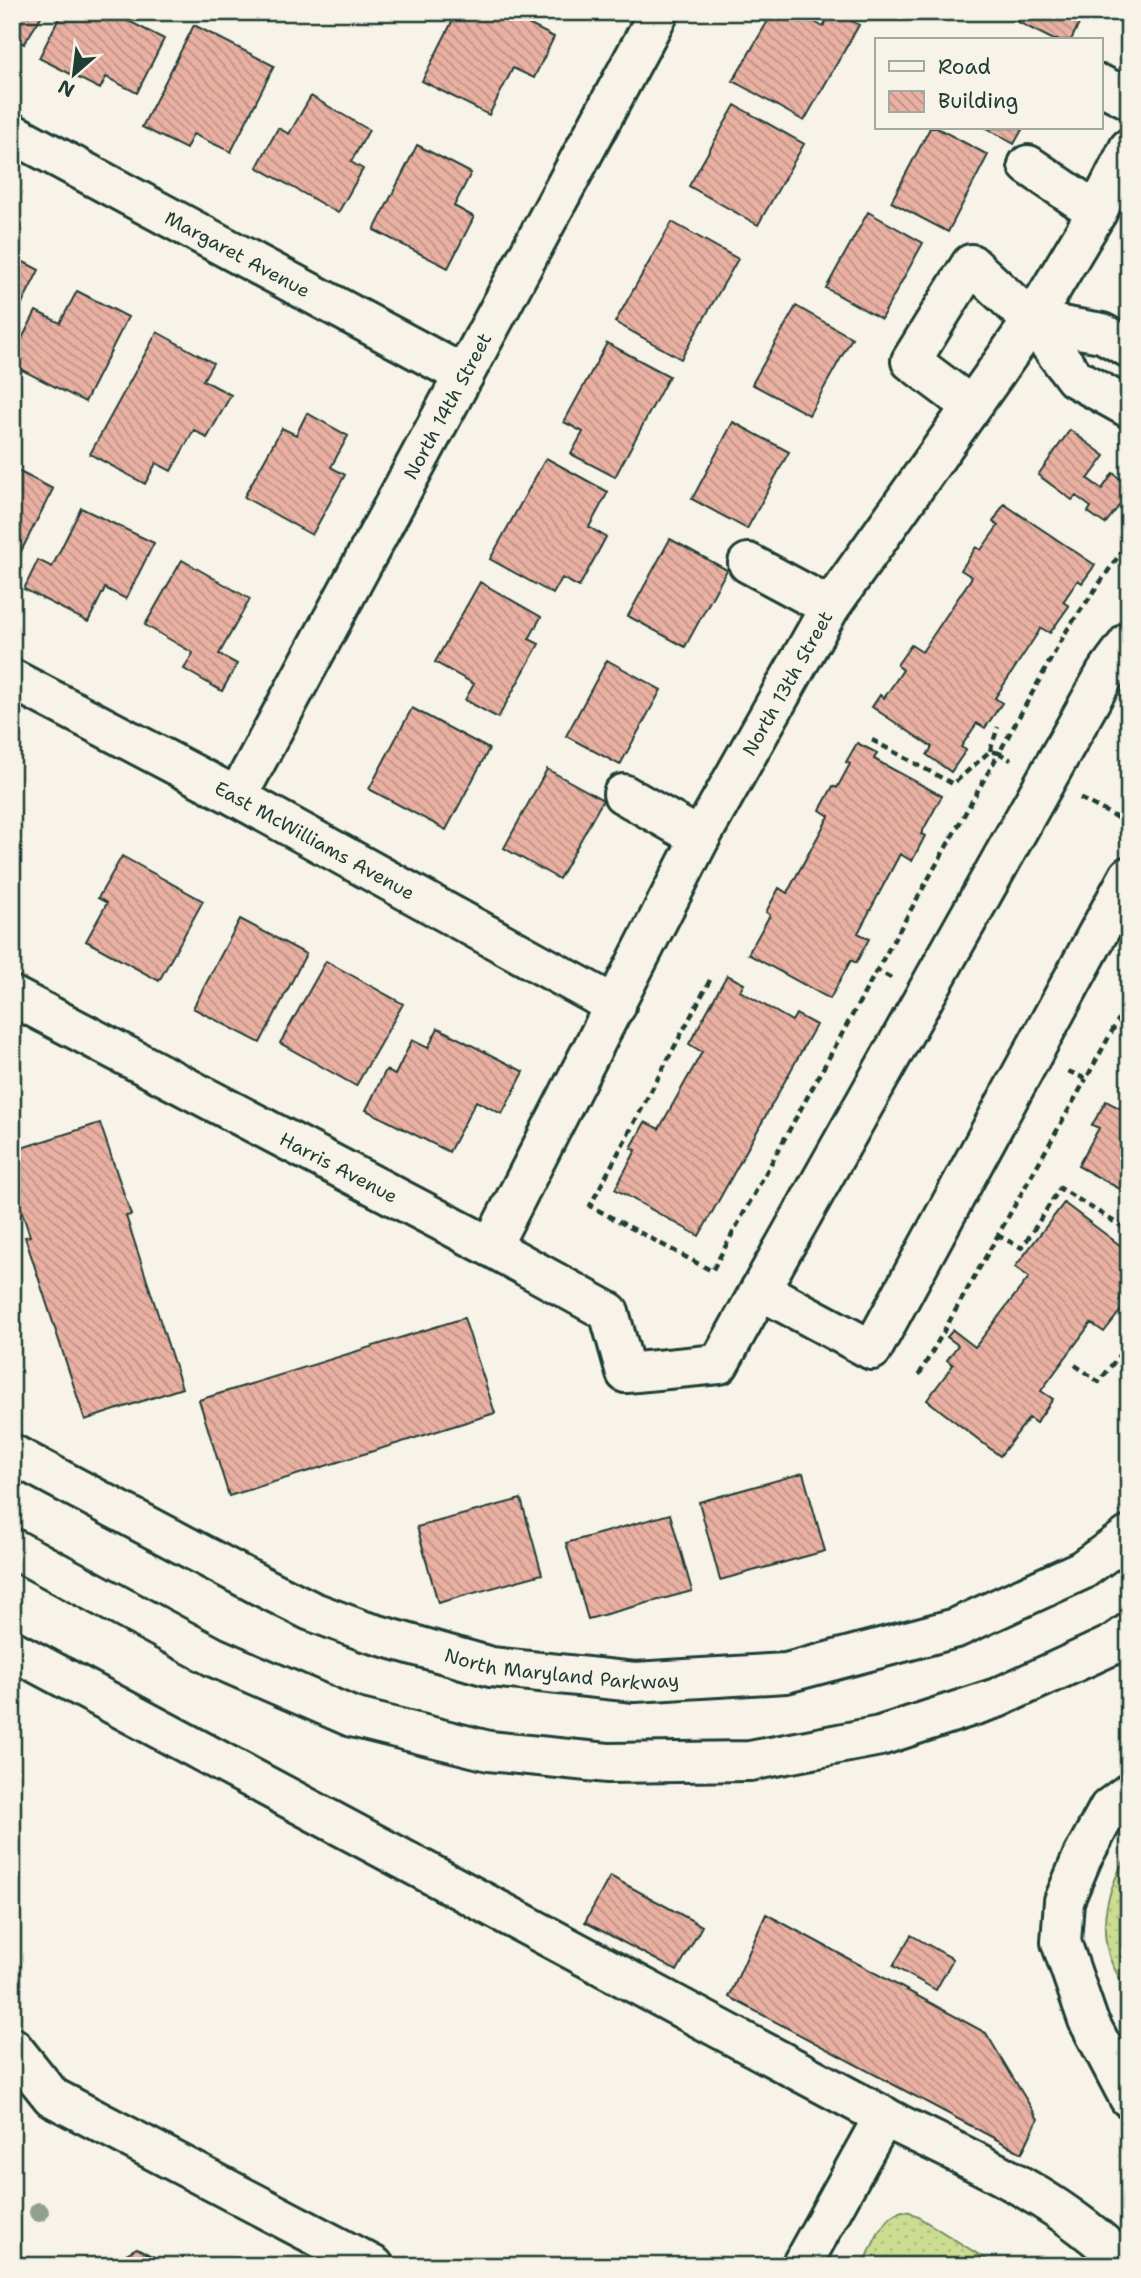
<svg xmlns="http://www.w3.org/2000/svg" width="1141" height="2278" font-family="'Shantell Sans',sans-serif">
	<defs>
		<pattern id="grass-dots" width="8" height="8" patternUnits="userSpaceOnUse" patternTransform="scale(1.75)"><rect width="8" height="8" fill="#ccdd92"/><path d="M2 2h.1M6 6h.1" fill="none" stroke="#afbf7e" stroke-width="1.8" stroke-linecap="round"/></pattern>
		<pattern id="building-back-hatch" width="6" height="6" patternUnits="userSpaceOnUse" patternTransform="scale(1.75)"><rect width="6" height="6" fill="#eab1a3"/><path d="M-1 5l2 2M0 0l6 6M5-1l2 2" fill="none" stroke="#bd9186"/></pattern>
	</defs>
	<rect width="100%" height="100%" fill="#f7f3e8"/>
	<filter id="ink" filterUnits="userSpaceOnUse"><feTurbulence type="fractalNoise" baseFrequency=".0143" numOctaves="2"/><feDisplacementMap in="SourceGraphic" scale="14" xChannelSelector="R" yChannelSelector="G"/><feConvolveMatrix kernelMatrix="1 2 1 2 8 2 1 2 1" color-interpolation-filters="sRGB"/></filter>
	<g filter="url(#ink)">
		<path fill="url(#grass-dots)" stroke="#768d63" stroke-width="2" d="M1129 1851V1995C1122 1982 1113 1969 1109 1956 1098 1917 1110 1885 1129 1851Z
			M902 2211 910 2212 997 2266H863C872 2248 881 2217 902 2211Z"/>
		<path fill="url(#building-back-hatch)" stroke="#1f3d34" stroke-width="2" d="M12 12H44L24 44 12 36Z
			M62 12H111L164 39 137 93 106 77 100 89 39 58Z
			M457 12H505L554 37 534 78 513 68 489 115 422 81Z
			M773 12H798L823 27 832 12H837L859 25 804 121 733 81Z
			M1013 12H1085L1071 40H1054L1010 18Z
			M194 25 274 66 231 152 193 134 186 149 142 127Z
			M311 96 369 130 351 162 363 169 338 213 257 167 278 128 289 134Z
			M735 105 804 144 758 225 689 186Z
			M930 128H937L988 155 948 232 891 202Z
			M986 128H1023L1014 144Z
			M417 145 471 173 454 206 474 217 448 268 374 230Z
			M868 212 923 243 881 319 826 288Z
			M672 222 738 259 681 359 615 322Z
			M12 256 39 270 12 323Z
			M77 291 128 317 85 402 12 365V358L36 311 60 323Z
			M796 306 852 338 809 415 752 384Z
			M157 332 213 363 203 380 231 395 207 438 194 430 171 471 156 463 145 484 90 454Z
			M607 343 669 376 615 477 571 454 583 432 564 422Z
			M307 413 348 436 331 467 345 475 312 535 244 497 282 428 296 435Z
			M733 422 789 452 747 529 692 499Z
			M1070 430 1105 456 1088 479 1102 489 1113 473 1129 486V493L1105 524 1088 512 1091 507 1076 496 1072 500 1038 475Z
			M546 458 608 492 589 527 606 537 579 587 562 578 553 594 490 559Z
			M12 468 53 489 17 559 12 556Z
			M1004 504 1095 565 1082 583 1078 580 1063 602 1069 606 1050 633 1041 628 995 698 1002 703 985 728 977 723 961 747 966 750 951 772 927 755 932 747 872 707 880 695 884 698 903 670 897 665 911 645 922 652 972 577 961 570 976 547 981 550 998 526 993 522Z
			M81 508 154 543 126 599 105 588 88 622 24 589 38 560 52 567Z
			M670 539 727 570 685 647 628 616Z
			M182 560 250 599 219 654 237 664 222 691 184 669 193 653 145 625Z
			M480 582 541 617 529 639 539 644 498 718 465 700 474 684 435 662Z
			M607 660 661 690 620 765 566 736Z
			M412 708 489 749 446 830 369 789Z
			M857 743 877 753 874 759 942 796 921 834 925 836 912 861 900 854 858 933 869 939 856 963 851 960 830 999 748 954 770 915 766 912 779 888 787 893 829 816 820 810 833 786 837 788 850 764 846 762Z
			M547 769 603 800 559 879 504 848Z
			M122 856 203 901 159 981 86 941 107 903 98 898Z
			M240 919 306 954 260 1043 193 1008Z
			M326 961 403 1004 356 1086 280 1043Z
			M727 975 744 984 740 991 792 1021 796 1014 816 1025 699 1236 615 1189 636 1150 631 1148 645 1122 659 1129 702 1052 689 1044Z
			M438 1028 524 1072 502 1114 476 1101 449 1152 366 1110 386 1070 395 1075 412 1040 428 1048Z
			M1129 1090V1194L1078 1166 1099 1128 1092 1125 1106 1101 1119 1108Z
			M100 1123 131 1215 126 1216 182 1388 85 1420 25 1237 30 1236 12 1182V1151Z
			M1064 1203 1129 1252V1287L1119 1301 1125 1305 1104 1332 1091 1323 1041 1391 1053 1399 1036 1423 1029 1418 1000 1456 927 1400 953 1365 947 1360 958 1345 947 1337 953 1330 975 1347 1029 1277 1015 1267Z
			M464 1318 495 1413 229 1496 199 1400Z
			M803 1473 825 1551 720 1580 699 1502Z
			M521 1499 542 1574 438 1603 417 1527Z
			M670 1514 692 1591 588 1619 566 1543Z
			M610 1876 702 1926 677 1971 585 1922Z
			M766 1914 986 2033 1038 2119 1022 2153 729 1997Z
			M911 1935 953 1959 936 1990 893 1966Z
			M137 2248 170 2266H105Z"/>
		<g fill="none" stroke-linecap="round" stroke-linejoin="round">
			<g stroke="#1f3d34" stroke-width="44">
				<g id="minor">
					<path d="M1101 85 1129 99"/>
					<path id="s1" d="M12 133 464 375"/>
					<path d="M1028 165 1097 212"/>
					<path d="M1032 321 1102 333 1129 348"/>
					<path d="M971 406 911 361 971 264 1032 321 1075 378 1129 408"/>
					<path d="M748 563 830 607"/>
					<path d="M1129 642 1106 673 760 1290 872 1350 1129 876"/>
					<path id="s2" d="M12 679 237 797 616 1006"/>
					<path d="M623 794 700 838"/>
					<path id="s3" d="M237 797 659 12"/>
					<path id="s4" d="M12 996 491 1247 609 1312 626 1373 719 1364 760 1290"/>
					<path id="s5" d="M491 1247 700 838 830 607 1032 321 1097 212 1129 148"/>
					<path d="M12 1650 898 2124C979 2163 1064 2201 1127 2266"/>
					<path d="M1129 1793 1109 1808 1082 1858 1064 1901 1061 1942 1088 2020 1129 2098"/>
					<path d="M12 2047 52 2097 374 2266"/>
					<path d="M801 2266 884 2116"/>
				</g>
			</g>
			<g stroke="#1f3d34" stroke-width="44">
				<g id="major">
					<path id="s6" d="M12 1454 259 1585 311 1611 364 1631 491 1667 635 1682 786 1673 956 1628 1082 1570 1129 1536"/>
					<path d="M12 1548 214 1657 352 1717 489 1751 608 1763 750 1761 880 1736 997 1698 1112 1645 1129 1633"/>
				</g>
			</g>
			<path stroke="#1f3d34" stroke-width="4.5" stroke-dasharray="7 5" stroke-linecap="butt" d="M872 740 953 784 990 751 999 753 1067 630 1129 541
				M990 751 998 727
				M1080 798 1129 824
				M891 978 877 970 999 753 1011 760
				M710 980 590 1206 712 1271 877 970
				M1068 1071 1086 1079 1129 1000
				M997 1235 1022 1248 1060 1188 1129 1231
				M1075 1365 1099 1382 1129 1342
				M919 1375 1086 1079"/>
			<use href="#minor" stroke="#f7f3e8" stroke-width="38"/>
			<use href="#major" stroke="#f7f3e8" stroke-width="38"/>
		</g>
		<circle fill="#93a08f" cx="39" cy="2212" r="10"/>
	</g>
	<g text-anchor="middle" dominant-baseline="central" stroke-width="5" stroke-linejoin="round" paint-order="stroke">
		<g font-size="19" fill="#1f3d34" stroke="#f7f3e8">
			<text stroke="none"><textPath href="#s1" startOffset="256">Margaret Avenue</textPath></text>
			<text stroke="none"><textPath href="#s3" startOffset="444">North 14th Street</textPath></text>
			<text stroke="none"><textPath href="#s5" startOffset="637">North 13th Street</textPath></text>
			<text stroke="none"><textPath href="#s2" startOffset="343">East McWilliams Avenue</textPath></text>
			<text stroke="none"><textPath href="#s4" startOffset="369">Harris Avenue</textPath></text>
			<text stroke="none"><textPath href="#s6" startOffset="597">North Maryland Parkway</textPath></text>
		</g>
	</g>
	<rect width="1141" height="2278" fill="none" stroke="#f7f3e8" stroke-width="42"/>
	<rect x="21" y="21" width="1099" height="2236" fill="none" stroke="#1f3d34" stroke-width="2.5" filter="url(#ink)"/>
	<rect x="875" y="38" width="228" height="91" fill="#f7f3e8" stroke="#a1aaa0" stroke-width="2"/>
	<rect x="889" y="61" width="35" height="10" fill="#f7f3e8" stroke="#a1aaa0" stroke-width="2"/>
	<text x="938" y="74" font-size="21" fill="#1f3d34">Road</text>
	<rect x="889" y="91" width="35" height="21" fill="url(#building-back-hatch)" stroke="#a1aaa0" stroke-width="2"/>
	<text x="938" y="108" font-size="21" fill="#1f3d34">Building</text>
	<g transform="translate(74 74) rotate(208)" stroke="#f7f3e8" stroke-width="5" paint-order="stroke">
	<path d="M0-5L12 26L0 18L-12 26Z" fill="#1f3d34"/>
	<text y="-10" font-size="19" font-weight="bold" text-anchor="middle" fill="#1f3d34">N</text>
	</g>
</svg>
